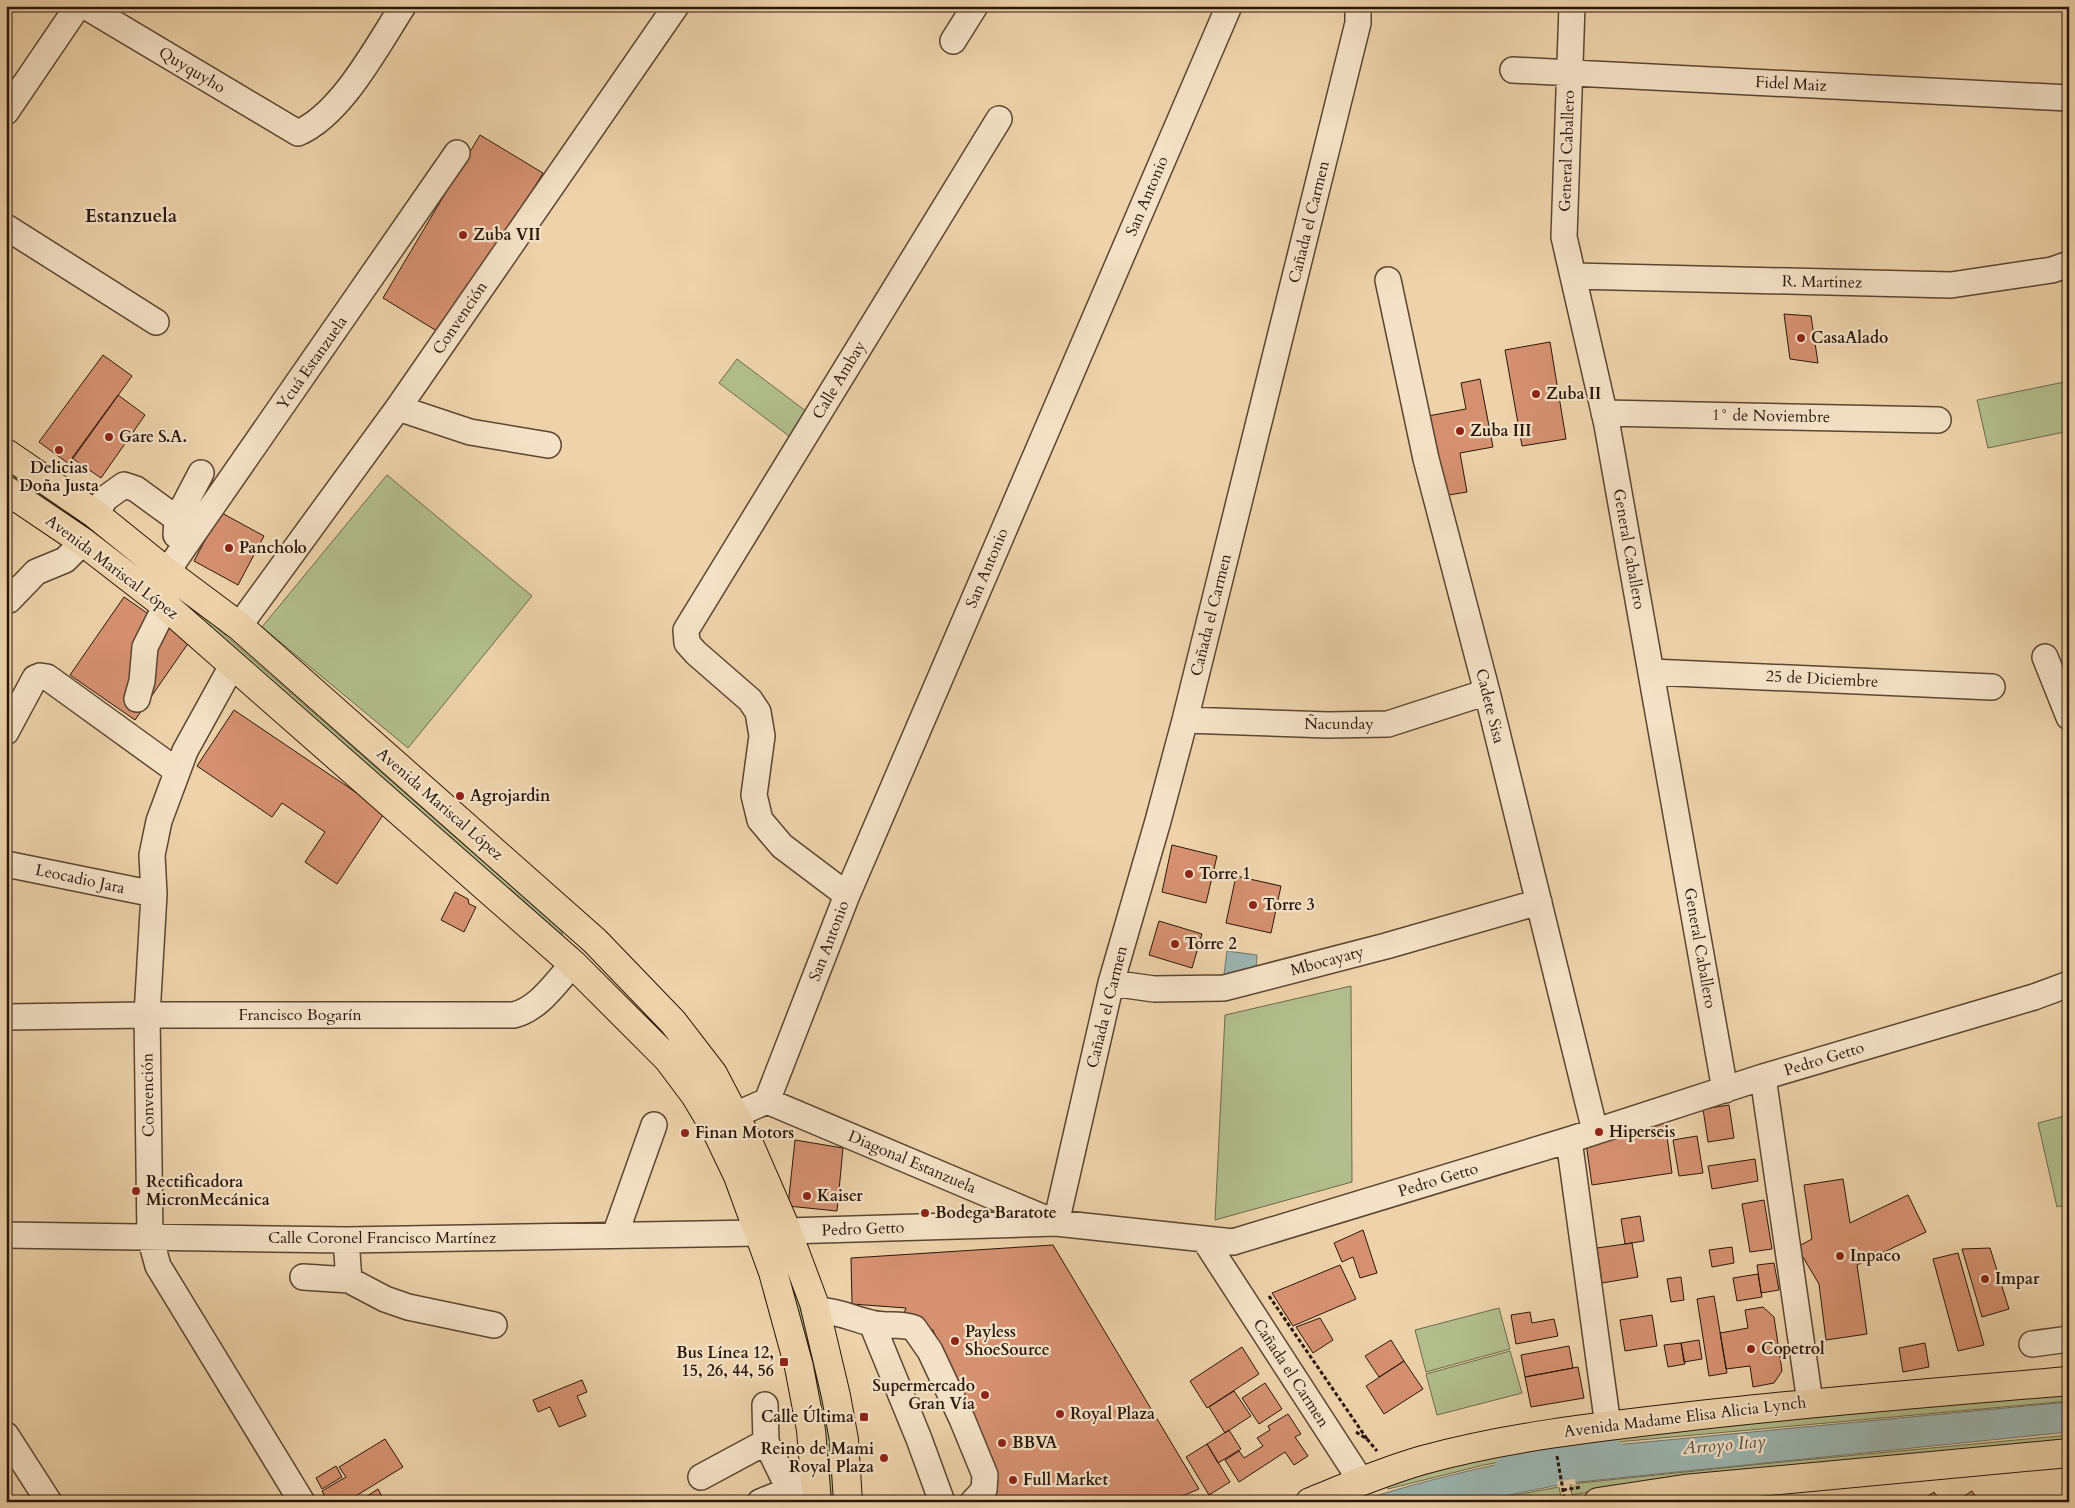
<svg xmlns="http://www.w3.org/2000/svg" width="2075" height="1508" font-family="Cardo,serif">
	<rect width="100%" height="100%" fill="#eed3aa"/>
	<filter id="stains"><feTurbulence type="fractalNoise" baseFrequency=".004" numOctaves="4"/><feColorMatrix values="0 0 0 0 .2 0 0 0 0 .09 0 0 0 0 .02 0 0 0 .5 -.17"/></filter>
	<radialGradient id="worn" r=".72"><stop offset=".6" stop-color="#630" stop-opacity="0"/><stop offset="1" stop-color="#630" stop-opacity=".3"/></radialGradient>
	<path fill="#b2be8d" stroke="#6e6a4b" d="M737 359 811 415 793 439 719 383Z
		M2069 381V431L1988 448 1977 400Z
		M6 469 84 520 201 614 562 931V935L559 938 6 480Z
		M387 475 532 596 408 748 262 627Z
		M1351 986 1352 1182 1215 1220 1225 1015Z
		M2069 1115V1204L2057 1207 2038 1123Z
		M776 1233C798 1298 818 1362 829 1429 833 1453 834 1478 836 1502H828Z
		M1499 1308 1510 1349 1426 1372 1415 1330Z
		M1510 1351 1522 1393 1437 1415 1426 1374Z
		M2069 1389V1401L1628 1441 1568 1449 1567 1442Z
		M2069 1435V1441L1605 1489 1572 1495 1570 1484 1772 1463Z
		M1552 1444 1554 1452 1484 1465 1388 1489 1386 1483 1438 1468Z
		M1559 1487 1561 1497 1535 1502H1478Z"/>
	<path fill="#9cb6b2" stroke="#6f766e" d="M1227 951 1257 955 1256 970 1224 974Z
		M2069 1402V1432L1569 1483 1564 1459 1555 1461 1559 1485 1474 1502H1356C1421 1481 1486 1466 1553 1453L1555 1460 1563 1458 1562 1450 1572 1449Z"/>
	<path fill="#eed3aa" d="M1569 1447 1576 1485 1567 1484 1562 1462H1558L1562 1485 1558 1488 1551 1451H1555L1556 1457 1561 1456 1560 1449Z"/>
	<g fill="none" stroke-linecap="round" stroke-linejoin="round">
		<path stroke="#9cb6b2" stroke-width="34" d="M1510 1472 1610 1456"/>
	</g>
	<path fill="#d69171" stroke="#2b1609" d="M480 135 543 173 445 336 383 298Z
		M1784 314 1811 316 1818 363 1790 359Z
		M1550 342 1566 439 1522 446 1505 350Z
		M103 355 132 376 69 464 39 442Z
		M1480 379 1493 447 1460 453 1467 492 1443 496 1428 416 1466 409 1461 383Z
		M118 395 145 415 101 478 72 458Z
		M220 512 264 536 238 585 194 561Z
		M124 597 189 642 135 720 70 675Z
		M234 710 385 812 337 884 305 862 325 832 282 803 272 817 197 766Z
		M1172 845 1217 856 1206 903 1162 892Z
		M1236 876 1281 886 1271 933 1226 923Z
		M455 892 468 899 469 904 476 907 464 932 441 920Z
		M1159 921 1202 934 1192 968 1149 955Z
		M1729 1105 1734 1138 1708 1142 1703 1109Z
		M1665 1122 1672 1173 1592 1185 1586 1143Z
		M1697 1136 1703 1173 1679 1176 1673 1140Z
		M795 1140 843 1148 837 1211 788 1206Z
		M1755 1159 1758 1181 1712 1189 1708 1166Z
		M1843 1179 1850 1223 1908 1195 1926 1232 1857 1265 1867 1334 1826 1340 1819 1284 1797 1247 1812 1239 1804 1185Z
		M1764 1200 1772 1249 1750 1252 1742 1204Z
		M1640 1216 1644 1241 1625 1244 1621 1219Z
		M1363 1230 1377 1273 1360 1278 1353 1257 1342 1262 1334 1243Z
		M1632 1243 1638 1277 1602 1283 1597 1248Z
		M1053 1245 1199 1489 1168 1502H982L939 1344 933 1330 903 1316 906 1308 852 1304 851 1258Z
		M1732 1247 1734 1263 1712 1267 1709 1250Z
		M1990 1248 2009 1309 1982 1317 1962 1249Z
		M1958 1253 1984 1345 1958 1351 1933 1259Z
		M1774 1263 1779 1290 1761 1293 1757 1265Z
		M1340 1265 1356 1299 1293 1326 1272 1293Z
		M1758 1274 1762 1297 1737 1301 1733 1278Z
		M1681 1277 1684 1300 1671 1302 1667 1279Z
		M1714 1296 1727 1373 1709 1376 1697 1299Z
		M1763 1307 1774 1317 1782 1371 1774 1383 1753 1387 1750 1366 1726 1369 1720 1333 1748 1328 1745 1310Z
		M1530 1312 1532 1323 1554 1319 1558 1336 1516 1344 1511 1315Z
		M1652 1315 1657 1346 1625 1351 1620 1320Z
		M1320 1318 1333 1340 1313 1353 1296 1327Z
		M1391 1340 1404 1361 1379 1377 1365 1356Z
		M1699 1340 1702 1359 1684 1362 1681 1343Z
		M1681 1343 1685 1364 1668 1367 1664 1345Z
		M1925 1343 1929 1367 1903 1372 1899 1348Z
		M1569 1346 1573 1368 1525 1377 1521 1355Z
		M1242 1347 1259 1374 1207 1408 1190 1381Z
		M1404 1361 1423 1389 1384 1414 1366 1386Z
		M1578 1367 1584 1398 1531 1407 1525 1377Z
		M582 1380 587 1392 577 1396 586 1416 559 1427 550 1407 538 1412 533 1400Z
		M1265 1383 1282 1409 1259 1424 1242 1398Z
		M1234 1391 1251 1416 1225 1433 1209 1407Z
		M1288 1414 1301 1434 1295 1437 1308 1456 1294 1465 1285 1452 1239 1482 1225 1460 1239 1451 1244 1458 1263 1446 1257 1438 1270 1430 1268 1426Z
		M1229 1430 1241 1449 1218 1463 1207 1444Z
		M385 1439 403 1467 346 1502H328L322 1491 346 1477 339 1467Z
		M1207 1444 1230 1482 1209 1495 1186 1457Z
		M336 1466 342 1477 322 1489 316 1478Z
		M378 1489 385 1502H358Z
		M1972 1491 1979 1502H1963L1961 1498Z
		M1934 1492 1941 1502H1918Z
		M1862 1499 1864 1502H1827Z"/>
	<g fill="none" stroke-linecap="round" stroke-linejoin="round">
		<g stroke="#5c4531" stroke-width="28">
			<path id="minor" d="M85 6 298 133C342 114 377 46 403 6
				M1572 6 1564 237 1607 425 1725 1090
				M953 41 975 6
				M1513 70 2069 98
				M6 112 78 6
				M6 227 156 322
				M1574 276 1951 285 2052 270 2069 264
				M1388 280 1426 459 1487 692 1595 1131
				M398 408 470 432 548 445
				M1604 413 1938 420
				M95 514 106 498 124 485 136 489 177 519
				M176 535 177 519 201 473
				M168 573 175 560 457 153
				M9 600 36 572 65 560 83 542
				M239 626 398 408 676 6
				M2045 657 2069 717
				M233 664 185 751 159 821 152 855 154 894 147 1015 150 1237 158 1266 302 1502
				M1651 672 1992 687
				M137 699 142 681 145 647 159 619 167 607
				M1185 720 1328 725 1388 724 1487 692
				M6 732 35 678 40 676 47 677 177 771
				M6 864 154 894
				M847 895 782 846 760 820 754 795 762 736 758 712 750 700 696 653 687 643 686 630 999 119
				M1111 983 1154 989 1224 988 1386 946 1539 902
				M6 1017 147 1015H514C540 1008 555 983 573 964
				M1763 1077 1810 1402
				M767 1101 1049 1220
				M735 1115 767 1101 847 895 1229 6
				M1569 1140 1608 1426
				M1056 1223 1111 983 1158 821 1185 720 1358 23V6
				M787 1231 1056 1223 1233 1242 1569 1140 1763 1077 2034 997 2069 984
				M6 1235 346 1240 758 1233
				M615 1235 654 1125
				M1204 1239 1361 1481
				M303 1277 349 1280 346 1240
				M349 1280 385 1299 408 1307 494 1325
				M815 1310C839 1311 850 1318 871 1323 885 1327 900 1323 914 1328L930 1351 962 1419 985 1475 984 1490 973 1502
				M872 1324 919 1439 942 1502
				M2032 1344 2069 1339
				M765 1405 766 1442 789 1489
				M6 1435 49 1502
				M701 1477 766 1442
				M760 1502 804 1484"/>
		</g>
		<g stroke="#2b1609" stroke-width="30">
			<path id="highway" d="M6 453 95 514 168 573 239 626 595 941 673 1022 713 1074 747 1139 787 1231 814 1303 836 1396 844 1440 848 1502
				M6 490 83 542 167 607 573 964 668 1059 695 1095 716 1130 738 1176 773 1272 799 1367 811 1430 817 1502
				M1310 1502C1347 1487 1384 1471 1423 1460 1507 1437 1596 1427 1683 1417 1811 1402 1940 1392 2069 1381
				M1598 1502 1684 1489 2069 1453"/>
		</g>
		<path stroke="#2b1609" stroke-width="3" stroke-dasharray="4 2.5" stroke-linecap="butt" d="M1269 1296 1367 1439
			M1356 1432 1367 1439 1377 1451
			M1557 1456 1565 1502
			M1563 1490 1582 1487"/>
		<use href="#minor" stroke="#f4e2c8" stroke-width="25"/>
		<use href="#highway" stroke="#eed3aa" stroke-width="28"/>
	</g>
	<g fill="#8f2418" stroke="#f4e2c8" stroke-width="2">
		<circle cx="463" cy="235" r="5"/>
		<circle cx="1801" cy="338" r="5"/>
		<circle cx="1536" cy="394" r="5"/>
		<circle cx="1460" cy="431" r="5"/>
		<circle cx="109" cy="437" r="5"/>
		<circle cx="59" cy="450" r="5"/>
		<circle cx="229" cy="548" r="5"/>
		<circle cx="460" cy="796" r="5"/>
		<circle cx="1189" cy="874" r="5"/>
		<circle cx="1253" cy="905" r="5"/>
		<circle cx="1175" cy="944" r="5"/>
		<circle cx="1599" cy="1132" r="5"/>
		<circle cx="685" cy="1133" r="5"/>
		<circle cx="136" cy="1191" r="5"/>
		<circle cx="807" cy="1196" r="5"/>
		<circle cx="925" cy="1213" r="5"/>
		<circle cx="1840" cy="1256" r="5"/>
		<circle cx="1985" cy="1279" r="5"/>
		<circle cx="955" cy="1341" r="5"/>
		<circle cx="1751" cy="1349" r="5"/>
		<rect x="779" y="1357" width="10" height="10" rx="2.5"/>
		<circle cx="985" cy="1395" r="5"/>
		<circle cx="1060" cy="1414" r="5"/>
		<rect x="859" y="1412" width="10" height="10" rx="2.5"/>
		<circle cx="1002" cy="1443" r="5"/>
		<circle cx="884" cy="1458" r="5"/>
		<circle cx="1013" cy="1480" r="5"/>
	</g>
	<g text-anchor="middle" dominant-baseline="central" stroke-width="4.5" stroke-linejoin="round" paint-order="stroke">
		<g font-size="16" fill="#2b1609" stroke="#f4e2c8">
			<text transform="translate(192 70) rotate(31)">Quyquyho</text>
			<text transform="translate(1791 84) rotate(3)">Fidel Maiz</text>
			<text transform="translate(1567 151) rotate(-88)">General Caballero</text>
			<text transform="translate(1147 196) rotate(-67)">San Antonio</text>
			<text transform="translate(1309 222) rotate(-76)">Cañada el Carmen</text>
			<text transform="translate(1822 282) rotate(1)">R. Martinez</text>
			<text transform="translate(460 318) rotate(-56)">Convención</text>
			<text transform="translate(312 363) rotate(-55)">Ycuá Estanzuela</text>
			<text transform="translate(839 380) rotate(-59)">Calle Ambay</text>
			<text transform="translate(1771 416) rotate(1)">1° de Noviembre</text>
			<text transform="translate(1629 549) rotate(80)">General Caballero</text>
			<text transform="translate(112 567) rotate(37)">Avenida Mariscal López</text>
			<text transform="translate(987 568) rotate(-67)">San Antonio</text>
			<text transform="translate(1211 615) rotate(-76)">Cañada el Carmen</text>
			<text transform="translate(1822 679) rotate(3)">25 de Diciembre</text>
			<text transform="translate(1490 706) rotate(76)">Cadete Sisa</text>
			<text x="1339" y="724">Ñacunday</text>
			<text transform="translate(440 804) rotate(41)">Avenida Mariscal López</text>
			<text transform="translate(80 879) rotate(12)">Leocadio Jara</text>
			<text transform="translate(829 941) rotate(-69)">San Antonio</text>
			<text transform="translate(1700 948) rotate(80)">General Caballero</text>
			<text transform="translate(1327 961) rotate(-15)">Mbocayaty</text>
			<text transform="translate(1107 1007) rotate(-76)">Cañada el Carmen</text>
			<text x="300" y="1015">Francisco Bogarín</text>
			<text transform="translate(1824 1059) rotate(-17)">Pedro Getto</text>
			<text transform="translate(148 1095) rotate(-91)">Convención</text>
			<text transform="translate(912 1162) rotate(23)">Diagonal Estanzuela</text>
			<text transform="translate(1438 1180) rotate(-17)">Pedro Getto</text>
			<text transform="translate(863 1229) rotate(-2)">Pedro Getto</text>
			<text x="382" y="1238">Calle Coronel Francisco Martínez</text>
			<text transform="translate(1291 1373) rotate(57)">Cañada el Carmen</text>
			<text transform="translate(1685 1417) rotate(-7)">Avenida Madame Elisa Alicia Lynch</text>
		</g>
		<g font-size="16" font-weight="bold" fill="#2b1609" stroke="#f4e2c8" text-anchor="start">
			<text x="473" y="235">Zuba VII</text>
			<text x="1811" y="338">CasaAlado</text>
			<text x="1546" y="394">Zuba II</text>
			<text x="1470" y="431">Zuba III</text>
			<text x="119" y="437">Gare S.A.</text>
			<text x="59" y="468" text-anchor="middle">Delicias<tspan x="59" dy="18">Doña Justa</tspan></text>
			<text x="239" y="548">Pancholo</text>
			<text x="470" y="796">Agrojardin</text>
			<text x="1199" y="874">Torre 1</text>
			<text x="1263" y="905">Torre 3</text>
			<text x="1185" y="944">Torre 2</text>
			<text x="1609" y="1132">Hiperseis</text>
			<text x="695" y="1133">Finan Motors</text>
			<text x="146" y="1182">Rectificadora<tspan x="146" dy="18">MicronMecánica</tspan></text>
			<text x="817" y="1196">Kaiser</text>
			<text x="935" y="1213">Bodega Baratote</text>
			<text x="1850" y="1256">Inpaco</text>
			<text x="1995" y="1279">Impar</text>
			<text x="965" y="1332">Payless<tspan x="965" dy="18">ShoeSource</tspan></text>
			<text x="1761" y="1349">Copetrol</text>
			<text x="774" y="1353" text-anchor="end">Bus Línea 12,<tspan x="774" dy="18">15, 26, 44, 56</tspan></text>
			<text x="975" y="1386" text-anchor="end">Supermercado<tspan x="975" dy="18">Gran Vía</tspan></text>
			<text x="1070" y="1414">Royal Plaza</text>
			<text x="854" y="1417" text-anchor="end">Calle Última</text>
			<text x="1012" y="1443">BBVA</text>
			<text x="874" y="1449" text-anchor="end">Reino de Mami<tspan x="874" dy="18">Royal Plaza</tspan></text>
			<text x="1023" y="1480">Full Market</text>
		</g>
		<g font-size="18" font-style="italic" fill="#534e44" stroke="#f4e2c8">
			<text transform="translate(1724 1445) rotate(-5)">Arroyo Itay</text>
		</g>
		<g font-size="19" font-weight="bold" fill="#2b1609" stroke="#f4e2c8">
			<text x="131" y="216">Estanzuela</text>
		</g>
	</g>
	<rect width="2075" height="1508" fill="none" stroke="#eed3aa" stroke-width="25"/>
	<rect x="8" y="8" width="2060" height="1493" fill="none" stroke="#2b1609" stroke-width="2.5"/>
	<rect x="12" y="12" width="2050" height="1483" fill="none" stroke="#2b1609"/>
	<rect width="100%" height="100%" filter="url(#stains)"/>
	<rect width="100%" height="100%" fill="url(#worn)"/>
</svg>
